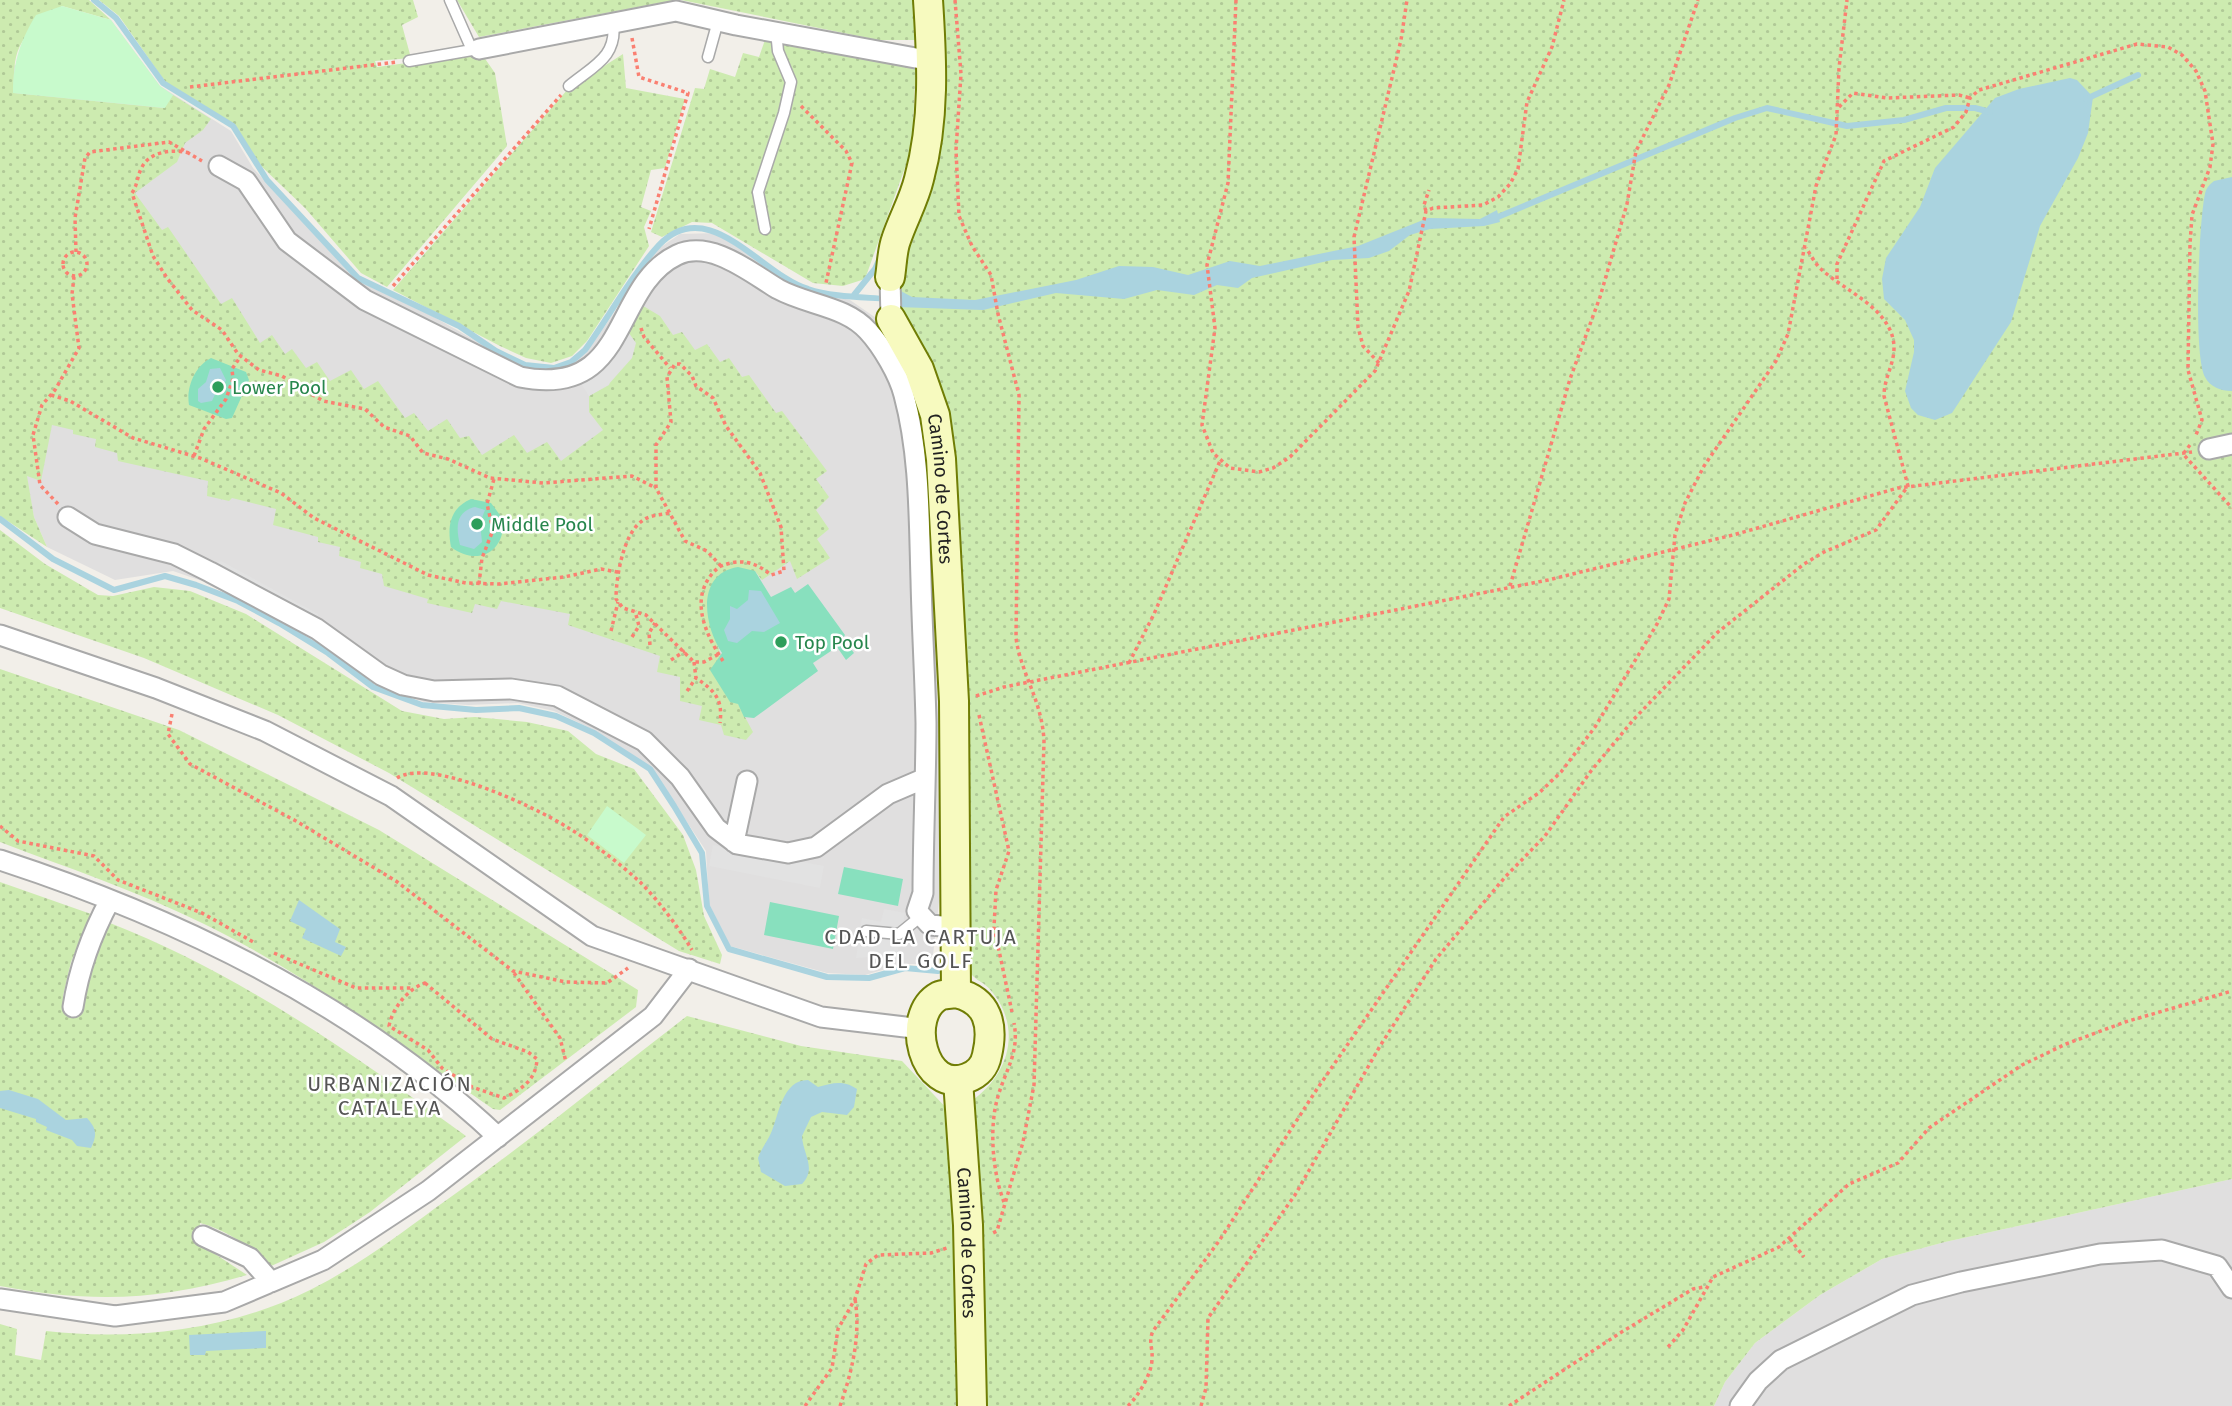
<svg xmlns="http://www.w3.org/2000/svg" width="2232" height="1406" font-family="'Fira Sans',sans-serif">
	<defs>
		<pattern id="grass-dots" width="8" height="8" patternUnits="userSpaceOnUse" patternTransform="scale(1.75)"><rect width="8" height="8" fill="#cdebb0"/><path d="M2 2h.1M6 6h.1" fill="none" stroke="#b0c997" stroke-width="1.8" stroke-linecap="round"/></pattern>
	</defs>
	<rect width="100%" height="100%" fill="#f2efe9"/>
	<path fill="#e0dfdf" d="M111 20 160 86 231 131 253 168 356 280 434 317 527 370 557 368 574 363 587 352 658 249 680 234 717 233 797 288 850 300 879 320 921 411 928 455 940 764 939 902 932 964H903L865 975 827 973 730 946 709 904 706 851 651 767 592 729 554 711 518 703 468 705 424 702 376 685 296 629 202 581 173 571 115 580 47 547 34 517 24 464 13 66Z
		M2232 1179V1406H1714L1725 1382 1755 1343 1820 1295 1882 1259 1945 1242Z"/>
	<path fill="url(#grass-dots)" d="M0 0H89L111 20 62 6C23 36 12 41 14 93L164 108 173 95 211 119 203 130 185 143 177 162 135 193 162 230 168 227 221 304 232 298 260 343 272 335 285 354 292 349 306 368 317 362 330 381 351 370 364 389 378 381 405 418 414 413 428 431 447 419 460 438 469 436 482 455 514 435 527 453 547 442 561 461 603 430 589 412V396L609 385 626 329 640 304 660 316 673 335 682 332 695 350 707 344 720 362 729 358 742 377 749 375 776 413 782 411 827 471 816 479 829 497 816 510 829 529 817 539 830 558 797 579 790 561 762 580 755 571 718 647 738 704 753 732 746 740 724 735 721 725 699 720 702 706 680 701V677L657 672 660 656 568 625 570 614 501 601 497 609 475 604 472 613 427 603 428 599 384 586 382 574 360 568 361 562 339 556 340 547 318 542V537L273 525 276 509 232 498 229 501 207 496 208 481 118 461 117 453 95 447 96 439 73 434V430L52 425 41 481 27 476 34 517 47 547 0 516Z
		M99 0H413L418 17 402 25 411 58 375 61 377 67 481 53 495 73 507 146 387 287 361 273 305 208 259 164 235 125 166 83 119 16Z
		M457 0H675L479 37Z
		M681 0H917V40H878Z
		M940 0H2232V1179L1945 1242 1882 1259 1820 1295 1755 1343 1725 1382 1714 1406H980L971 1101C1007 1077 1023 1031 993 993 982 978 974 984 964 962L946 423 897 307V288Z
		M766 37 916 62 912 148 865 279 843 286 813 283 712 223 692 222 662 237 651 232 695 88 704 89 710 69 735 77 743 53 759 57Z
		M623 54 626 88 685 99 665 168 651 170 641 207 651 211 644 227 649 246 587 341 572 356 551 363 526 358 500 346 393 290 568 89Z
		M0 530 45 564 98 595 113 596 154 587 190 591 246 614 402 711 444 719 475 717 527 722 568 731 596 754 634 769 683 835 696 870 704 916 722 955 720 964 679 951 389 773 278 715 144 658 0 608Z
		M0 669 179 730 379 830 638 990 636 1007 500 1110 493 1109C398 1044 306 973 202 923 137 891 68 868 0 842Z
		M0 882 91 914 71 962 63 996 80 1015 90 969 110 923C240 974 353 1054 466 1136L370 1212 324 1242 269 1267C251 1247 227 1230 200 1223V1244L247 1275C158 1301 91 1303 0 1286Z
		M687 1016 801 1046 902 1061 951 1113 963 1406H0V1324L17 1329 15 1355 41 1360 46 1331C134 1341 230 1330 310 1290 354 1268 395 1238 434 1209 521 1148 603 1081 687 1016Z"/>
	<path fill="#c8facc" d="M62 6 111 20 160 86 173 95 165 108 13 93C13 63 20 41 36 15Z
		M607 806 646 835 624 863 587 835Z"/>
	<path fill="#88e0be" d="M211 358 246 372 249 380 232 418 226 419 189 405C186 387 195 366 211 358Z
		M471 499 491 503 503 519C506 552 477 567 451 547 447 526 450 508 471 499Z
		M738 567 755 571 771 597 791 587 795 593 808 584 845 635 843 638 854 653 846 660 837 647 813 663 818 671 754 718 744 717 738 704 730 702 710 670 722 653C704 626 695 574 738 567Z
		M844 867 903 879 898 906 838 894Z
		M770 902 839 916 833 949 764 935Z"/>
	<path fill="#e2e2e2" d="M626 329 636 343 632 358 608 385 589 396 579 380Z
		M221 561 318 614V623L213 565Z
		M713 845 824 866 820 888 709 866Z
		M884 909 905 913 897 955 856 958 862 918 881 922Z"/>
	<path fill="#aad3df" d="M2070 78 2077 80 2093 97 2088 133 2078 158 2040 226 2011 322 1952 413 1935 420 1918 415 1911 408 1905 391 1914 352V340L1905 320 1884 299 1882 279 1886 258 1920 207 1935 168 1995 98 2019 89Z
		M2232 177V391C2221 391 2210 387 2205 377 2193 355 2199 221 2205 194 2206 188 2210 184 2214 181Z
		M1497 210 1500 222 1484 226 1430 229 1410 235 1389 251 1369 258 1332 260 1252 278 1238 288 1217 285 1194 295 1157 290 1124 299 1056 293 983 310 897 307V289L912 297 975 300 1076 280 1119 266 1153 267 1188 275 1230 261 1260 266 1358 246 1428 218 1480 219Z
		M220 368 226 380 223 386 218 388 212 401 201 403 198 401V389L206 382 210 369Z
		M475 507 485 510 480 523 482 542 474 549 460 545C456 528 455 512 475 507Z
		M749 590 761 591 780 623 764 632 752 631 737 643 728 641 724 630 730 619V606L737 609 748 600Z
		M299 900 340 929 335 942 346 947 341 956 302 938 306 929 290 921Z
		M808 1080 818 1087C833 1083 843 1080 857 1089L854 1107 847 1115 822 1112 811 1117 802 1136C803 1155 817 1168 802 1184L785 1186 761 1172 758 1158C761 1149 767 1142 771 1133 779 1115 782 1080 808 1080Z
		M9 1090 38 1099 66 1120 87 1118C97 1129 97 1135 91 1148L77 1146 72 1140 46 1130 47 1127 36 1122V1119L0 1108V1091Z
		M266 1331V1348L206 1351 205 1355H190L189 1335Z"/>
	<g fill="none" stroke-linecap="round" stroke-linejoin="round">
		<path stroke="#aad3df" stroke-width="6" d="M94 0 116 18 163 83 233 126 267 180 358 278 459 326 496 351 525 365 554 368 571 362 585 350C608 318 633 273 659 245 709 193 761 275 808 289 831 297 862 297 887 299
			M2086 99 2138 75
			M1493 219 1735 118 1767 108 1847 126 1904 120 1946 108H1975L1990 112
			M854 295 875 269 880 258
			M0 519 53 559 114 590 165 576 196 585 238 601 279 623 328 653 373 687 422 705 476 710 519 708 556 716 594 733 650 769 674 806 702 853 707 906 729 949 827 977 869 978 905 968 938 971"/>
		<g stroke="#a9a9a9" stroke-width="13">
			<path id="lane" d="M708 57 718 21
				M409 61 472 50 450 0
				M569 86C593 66 618 57 613 22
				M765 229 758 192 784 113 791 82 778 51 776 31
				M866 931 899 934 920 917"/>
		</g>
		<g stroke="#a9a9a9" stroke-width="23">
			<path id="street" d="M479 49 676 11 736 25 932 61
				M219 166 246 181 287 241 365 300 520 377C631 399 610 287 677 255 711 239 751 273 778 289 807 305 846 306 868 331 882 346 899 375 904 395 920 455 919 518 921 580 922 628 925 675 926 723 926 779 923 836 923 893L917 911 930 925 954 927
				M890 277 891 319
				M2209 449 2232 444
				M68 517 95 534 174 554 210 572 317 629 381 675 403 685 434 691 511 689 557 696 644 741 680 777 716 828 737 844 788 853 816 847 888 794 923 779
				M0 635 156 688 265 731 391 796 592 936 821 1017 922 1029
				M734 842 747 781
				M0 860C181 919 359 1006 498 1137
				M73 1007C79 968 91 935 110 900
				M203 1236 250 1258 271 1282
				M0 1299 115 1316 224 1302 323 1260 428 1191 653 1016 689 969
				M1740 1406 1758 1381 1781 1360 1912 1295 1961 1282 2100 1254 2162 1250 2217 1266 2232 1288"/>
		</g>
		<g stroke="#707d05" stroke-width="32">
			<g id="secondary">
				<path d="M890 277C892 265 892 251 896 240 903 219 914 200 919 179 935 120 932 60 928 0"/>
				<path id="s1" d="M891 319 919 369 935 415 941 459 954 701 956 993"/>
				<path d="M956 993C988 1000 994 1025 987 1055 985 1066 978 1074 967 1078 923 1095 904 1015 939 996 943 994 951 994 956 993Z"/>
				<path id="s2" d="M958 1080 968 1225 972 1406"/>
			</g>
		</g>
		<path stroke="#fa8072" stroke-width="3.5" stroke-dasharray="3.5 3.5" stroke-linecap="butt" d="M955 0 961 74 956 150 959 216 972 246 991 275 998 314 1019 395 1016 638C1021 674 1042 700 1044 741L1034 1085 1023 1142 997 1231 991 1234
			M1236 0 1228 183 1207 265 1215 328 1202 425 1213 453 1230 468 1259 472 1273 468 1290 457 1375 371 1409 291 1426 211 1433 208 1483 205 1498 197 1510 184 1518 169 1527 102 1552 47 1564 0
			M632 38 639 77 688 93 649 229
			M190 87 397 62
			M801 106 846 151 852 163 826 283
			M1839 107 1853 93 1887 98 1959 95 1970 98
			M189 153C174 149 150 151 142 167 137 176 138 184 132 193L153 256 167 278 192 310 222 330 238 354 259 370 282 376 323 401 365 409 384 427 410 436 423 453 448 459 490 478 543 483 632 476 656 488
			M1426 211 1424 205 1429 190
			M63 264a12 12 0 1 1 24 0a12 12 0 1 1-24 0Z
			M76 252 75 218 85 158 90 152 169 142 202 161
			M1837 279V264L1884 161 1954 127 1966 112 1970 98 1979 90 2137 44 2168 47 2182 55 2196 71 2205 91 2213 144 2210 167 2192 215 2190 244 2188 370 2202 420 2196 435
			M393 286 561 95
			M641 328 644 337 670 368
			M1379 363 1363 346 1358 327 1354 237 1401 40 1407 0
			M51 395 70 401 133 438 200 458 281 493 314 518 428 575 466 583 499 584 564 577 601 569 617 572
			M2190 445 2183 454 2232 508
			M194 456 204 429 226 399 233 379 232 369 241 356
			M58 504 40 485 33 435 42 405 55 390 79 348 72 294 74 277
			M669 513C660 515 649 515 642 521 623 534 616 578 616 599L623 608 646 615 694 662H704L719 654
			M721 566 707 551 685 541 656 488V445L671 422 667 377 675 364H680L692 376 696 386 713 398 726 426 760 473 781 527 784 571 771 575C754 561 740 558 719 567 687 594 704 632 723 661
			M479 584 482 558 493 530 487 504 494 479
			M1510 586 1570 379 1600 297 1627 204 1636 151 1669 85 1698 0
			M611 631 618 602
			M632 637 639 626 635 611
			M650 645 649 633 655 623
			M671 660 685 651
			M694 662 696 678C715 691 723 699 720 723
			M1129 663 1154 614 1220 461
			M687 691 696 678
			M976 696 1004 687 1548 580 1733 535 1898 488 2192 452
			M172 714 168 734 190 764 296 821 396 881 513 971 566 982 607 983 628 968
			M979 715 1009 851 996 890 994 927 1012 1012
			M397 778C430 757 535 807 567 827 592 842 619 863 640 882 659 901 679 928 692 950
			M0 826 18 841 94 856 118 880 202 913 255 943
			M274 953 356 988H412
			M514 973 560 1038 566 1062
			M425 983 492 1039 528 1052 537 1059C536 1080 522 1089 504 1098L472 1087 442 1068 428 1050 389 1026C393 1007 408 989 425 983Z
			M1004 1202C993 1174 989 1130 997 1100 1004 1072 1020 1054 1014 1023
			M1790 1239 1804 1257
			M1668 1347 1683 1330 1713 1277 1779 1247 1849 1184 1898 1163 1929 1128 2022 1065 2066 1044 2125 1022 2232 991
			M805 1406 832 1368 838 1329 855 1299 866 1264 878 1255 931 1253 947 1248
			M840 1406C852 1372 861 1335 855 1299
			M1128 1406C1138 1396 1152 1374 1152 1359 1153 1348 1148 1342 1153 1331L1219 1241 1317 1089 1504 817 1540 792 1561 772 1595 727 1657 624 1669 599 1675 535 1685 503 1704 466 1776 361 1788 334 1816 186 1836 135 1839 68 1847 0
			M1201 1406 1206 1388 1208 1318 1295 1195 1380 1046 1436 959 1506 876 1545 836 1591 771 1634 719 1718 632 1804 564 1824 552 1876 530 1908 486 1884 396C1884 378 1894 365 1894 348 1894 310 1845 291 1822 270 1815 264 1811 255 1806 248
			M1509 1406 1620 1333 1693 1289 1704 1287"/>
		<use href="#lane" stroke="#fff" stroke-width="10"/>
		<use href="#street" stroke="#fff" stroke-width="19"/>
		<use href="#secondary" stroke="#f7fabf" stroke-width="28"/>
	</g>
	<g fill="#2e9e5b" stroke="#fff" stroke-width="2.5">
		<circle cx="218" cy="387" r="7"/>
		<circle cx="477" cy="524" r="7"/>
		<circle cx="781" cy="642" r="7"/>
	</g>
	<g text-anchor="middle" dominant-baseline="central" stroke-width="5" stroke-linejoin="round" paint-order="stroke">
		<g font-size="19" fill="#27864d" stroke="#fff" text-anchor="start">
			<text x="232" y="387">Lower Pool</text>
			<text x="491" y="524">Middle Pool</text>
			<text x="795" y="642">Top Pool</text>
		</g>
		<g font-size="19" fill="#222" stroke="#fff">
			<text stroke="none"><textPath href="#s1" startOffset="180">Camino de Cortes</textPath></text>
			<text stroke="none"><textPath href="#s2" startOffset="163">Camino de Cortes</textPath></text>
		</g>
		<g font-size="21" letter-spacing="2" fill="#555" stroke="#fff">
			<text x="921" y="937">CDAD LA CARTUJA<tspan x="921" dy="24">DEL GOLF</tspan></text>
			<text x="390" y="1084">URBANIZACIÓN<tspan x="390" dy="24">CATALEYA</tspan></text>
		</g>
	</g>
</svg>
